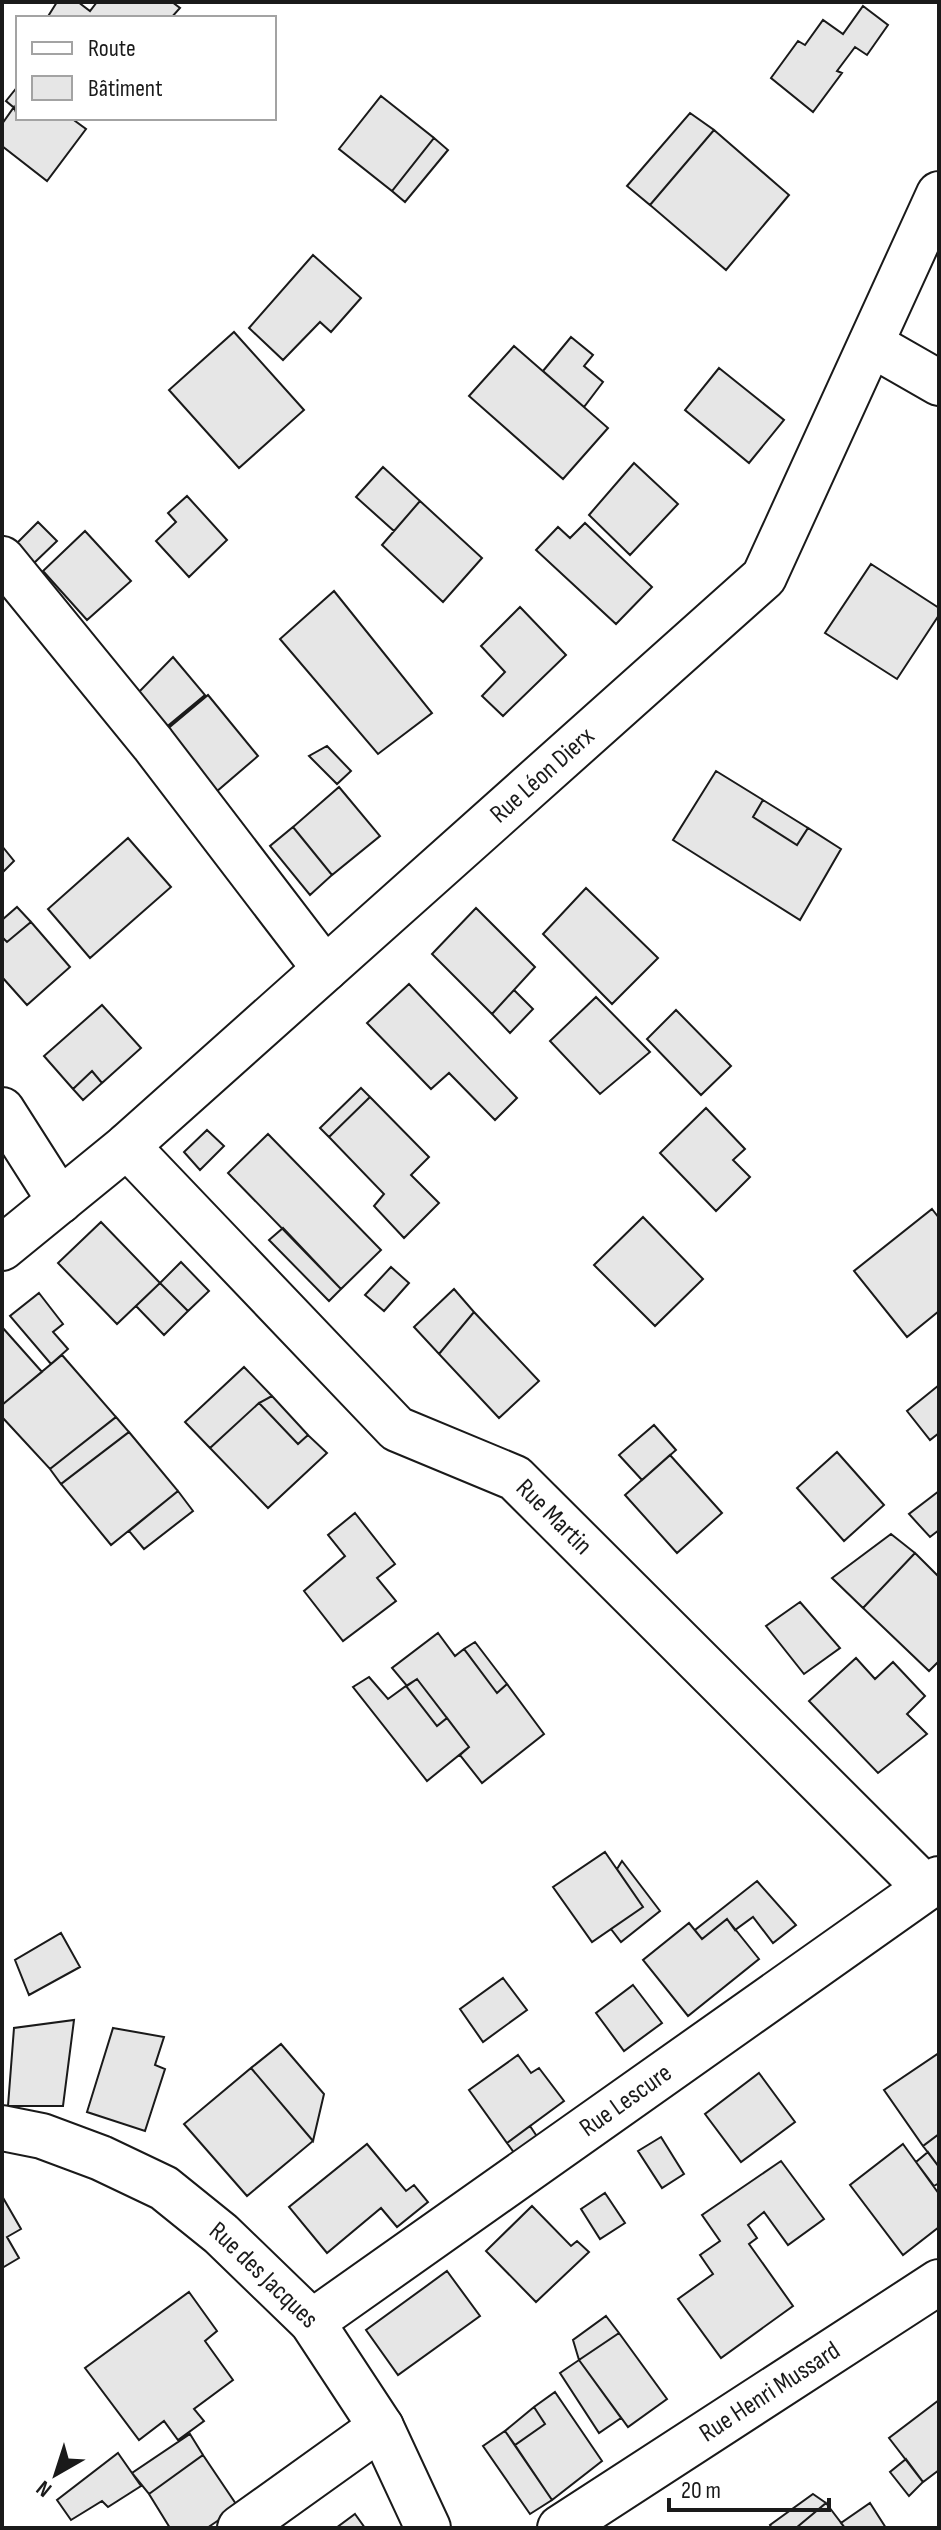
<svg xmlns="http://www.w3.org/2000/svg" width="941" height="2530" font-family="'Sofia Sans Condensed',sans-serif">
	<rect width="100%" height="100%" fill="#fff"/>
	<path fill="#e6e6e6" stroke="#1a1a1a" stroke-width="2" d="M57 2H78L90 11 97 2H172L180 8 171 18H47Z
		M863 6 888 25 867 55 855 47 837 71 842 73 813 112 771 78 798 41 805 45 823 20 843 34Z
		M18 86V111L6 101Z
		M381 96 434 138 392 191 339 149Z
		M14 107 18 118H71L86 129 47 181 2 146V124Z
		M690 113 714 130 650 205 627 186Z
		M714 130 789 195 726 270 650 205Z
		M434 138 448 150 405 202 392 191Z
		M313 255 361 298 331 332 320 322 283 360 249 328Z
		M234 332 304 410 239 468 169 390Z
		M571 337 593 355 584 366 603 382 584 407 543 371Z
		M514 346 608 428 563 479 469 396Z
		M719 368 784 420 749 463 685 410Z
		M634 463 678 504 630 555 589 515Z
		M383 467 420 501 394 531 356 497Z
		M187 496 227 540 189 577 156 541 176 522 168 513Z
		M420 501 482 558 443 602 382 545Z
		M38 522 57 541 33 564 15 545Z
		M585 523 652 587 616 624 536 550 558 527 570 538Z
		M85 531 131 581 87 620 43 571Z
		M871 564 939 608V615L897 679 825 633Z
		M334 591 432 713 378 754 280 639Z
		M520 607 566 655 503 716 482 696 505 672 481 646Z
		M173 657 205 695 164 729 135 696Z
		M208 695 258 756 216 792 165 731Z
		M327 746 351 771 337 784 309 756Z
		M716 771 763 800 753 817 797 845 808 828 841 849 800 920 673 840Z
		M339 787 380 836 332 875 293 827Z
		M763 800 808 828 797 845 753 817Z
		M293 827 332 875 310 895 270 846Z
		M128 838 171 887 90 958 48 909Z
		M2 846 14 861 2 873Z
		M586 888 658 958 612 1004 543 934Z
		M17 907 31 922 7 942 2 937V920Z
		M476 908 535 967 492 1014 432 954Z
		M31 922 70 967 27 1005 2 977V937L7 942Z
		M409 984 517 1098 495 1120 449 1073 431 1089 367 1023Z
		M514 990 533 1009 510 1033 492 1014Z
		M596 997 650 1052 600 1094 550 1041Z
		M102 1005 141 1048 102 1083 92 1071 73 1089 44 1056Z
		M676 1010 731 1066 701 1095 647 1039Z
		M92 1071 102 1083 83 1100 73 1089Z
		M361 1088 370 1097 329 1137 320 1128Z
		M370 1097 429 1157 411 1175 439 1203 404 1238 374 1206 384 1194 329 1137Z
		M706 1108 745 1149 733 1160 750 1177 716 1211 660 1153Z
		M207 1130 224 1146 200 1170 184 1152Z
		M268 1134 381 1250 341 1289 228 1173Z
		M932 1209 939 1218V1311L907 1337 854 1271Z
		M643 1217 703 1279 655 1326 594 1265Z
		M101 1222 160 1283 117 1324 58 1263Z
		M283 1228 341 1289 329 1301 269 1240Z
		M181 1262 209 1291 188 1311 160 1283Z
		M391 1267 409 1283 384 1311 365 1295Z
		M160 1283 188 1311 164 1335 136 1306Z
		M454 1289 474 1312 439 1354 414 1327Z
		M39 1293 63 1324 53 1332 68 1349 51 1364 10 1316Z
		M474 1312 539 1381 499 1418 439 1354Z
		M2 1327 42 1372 2 1405Z
		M62 1355 116 1417 50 1469 2 1417V1405Z
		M244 1367 272 1396 259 1403 210 1448 185 1422Z
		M939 1385V1433L930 1440 907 1411Z
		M272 1396 308 1435 298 1444 259 1403Z
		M259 1403 298 1444 308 1435 327 1453 268 1508 210 1448Z
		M116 1417 129 1432 61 1484 50 1469Z
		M654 1425 676 1450 642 1480 619 1455Z
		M129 1432 178 1491 111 1545 61 1484Z
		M837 1452 884 1505 844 1541 797 1488Z
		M670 1455 722 1513 677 1553 625 1495Z
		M178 1491 193 1511 144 1549 129 1531Z
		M939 1491V1530L930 1537 909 1514Z
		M355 1513 395 1564 377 1578 396 1601 343 1641 304 1591 345 1556 328 1535Z
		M891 1534 915 1553 863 1608 832 1578Z
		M915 1553 939 1577V1661L929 1671 863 1608Z
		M800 1602 840 1648 804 1674 766 1626Z
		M438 1633 455 1656 464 1649 497 1693 507 1684 544 1734 482 1783 460 1755 469 1747 417 1679 407 1686 392 1668Z
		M475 1642 507 1684 497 1693 464 1649Z
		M856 1658 875 1679 893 1662 925 1696 907 1714 927 1734 878 1773 809 1701Z
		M369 1677 388 1699 406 1686 437 1726 447 1718 469 1747 427 1781 353 1687Z
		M417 1679 447 1718 437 1726 406 1686Z
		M605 1852 643 1907 592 1942 553 1887Z
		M622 1861 660 1911 621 1942 611 1929 643 1907 617 1869Z
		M757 1881 796 1925 773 1943 753 1917 735 1930 727 1919 702 1939 695 1930Z
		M727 1919 759 1959 688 2016 643 1960 689 1923 702 1939Z
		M61 1933 80 1967 29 1995 15 1960Z
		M503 1978 527 2010 483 2042 460 2009Z
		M633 1985 662 2023 624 2051 596 2013Z
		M74 2020 63 2106H8L14 2028Z
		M113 2028 164 2037 155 2065 165 2069 145 2131 87 2112Z
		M281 2044 324 2094 313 2141 251 2068Z
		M939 2053V2134L923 2146 884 2090Z
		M518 2055 531 2073 539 2068 564 2101 507 2143 469 2090Z
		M251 2068 313 2141 247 2196 184 2124Z
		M759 2073 795 2122 741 2162 705 2114Z
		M530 2126 538 2138 515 2154 507 2143Z
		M939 2134V2167L923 2146Z
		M661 2137 684 2174 662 2188 638 2151Z
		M367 2144 406 2191 414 2185 428 2202 397 2227 381 2208 327 2253 289 2207Z
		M903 2144 939 2194V2227L903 2255 850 2185Z
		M928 2152 939 2167V2183L934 2186 916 2162Z
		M781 2161 824 2219 788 2245 764 2212 748 2225 757 2238 749 2244 793 2306 721 2358 678 2299 713 2274 700 2255 720 2241 702 2215Z
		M605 2193 625 2223 600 2239 581 2209Z
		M2 2196 21 2229 7 2237 19 2258 2 2268Z
		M532 2206 571 2246 577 2241 589 2252 536 2302 486 2251Z
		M447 2271 480 2316 398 2375 366 2330Z
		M189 2292 217 2331 205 2341 233 2380 194 2409 204 2421 178 2440 164 2421 139 2440 85 2368Z
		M606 2316 619 2333 579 2360 573 2340Z
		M619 2333 667 2399 628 2427 579 2360Z
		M579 2360 621 2418 599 2433 560 2373Z
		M555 2392 602 2461 552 2500 515 2445 545 2424 534 2407Z
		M939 2400V2470L923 2482 889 2438Z
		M534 2407 545 2424 515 2445 505 2431Z
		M505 2431 552 2500 530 2514 483 2446Z
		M190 2434 203 2455 149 2494 132 2473Z
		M118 2453 141 2486 108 2507 102 2501 71 2520 57 2500Z
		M203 2455 238 2507 207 2528H170L149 2494Z
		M906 2459 923 2482 909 2496 890 2472Z
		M813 2494 826 2503 796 2528H772L770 2525Z
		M826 2503 845 2528H796Z
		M870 2503 886 2528H845L841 2523Z
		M355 2514 365 2528H336Z"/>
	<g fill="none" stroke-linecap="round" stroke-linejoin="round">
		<g stroke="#1a1a1a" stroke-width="48">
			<g id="minor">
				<path d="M871 344 939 383"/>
				<path d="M2 559 153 744 325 969"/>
				<path d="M2 1110 60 1201"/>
				<path id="s1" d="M127 1146 397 1429 515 1478 926 1888"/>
				<path id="s2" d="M312 2322 939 1879"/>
				<path d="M240 2528 381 2427"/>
				<path id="s3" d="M560 2528 939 2282"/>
			</g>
		</g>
		<g stroke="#1a1a1a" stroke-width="48">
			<g id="tertiary">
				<path id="s4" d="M2 1248 127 1146 764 577 939 194"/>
				<path id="s5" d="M2 2128 42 2136 101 2158 164 2188 221 2234 312 2322 381 2427 428 2528"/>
			</g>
		</g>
		<use href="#minor" stroke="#fff" stroke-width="44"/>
		<use href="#tertiary" stroke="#fff" stroke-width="44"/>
	</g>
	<g text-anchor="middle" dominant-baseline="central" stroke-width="6" stroke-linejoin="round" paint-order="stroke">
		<g font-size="26" fill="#1a1a1a" stroke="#fff">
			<text stroke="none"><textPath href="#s4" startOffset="718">Rue Léon Dierx</textPath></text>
			<text stroke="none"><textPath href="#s1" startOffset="574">Rue Martin</textPath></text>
			<text stroke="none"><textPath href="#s2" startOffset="384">Rue Lescure</textPath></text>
			<text stroke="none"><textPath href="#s5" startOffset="306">Rue des Jacques</textPath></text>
			<text stroke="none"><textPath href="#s3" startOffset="250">Rue Henri Mussard</textPath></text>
		</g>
	</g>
	<rect width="941" height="2530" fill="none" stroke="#1a1a1a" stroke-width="8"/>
	<rect x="16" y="16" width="260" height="104" fill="#ffffff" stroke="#a3a3a3" stroke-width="2"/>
	<rect x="32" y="42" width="40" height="12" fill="#ffffff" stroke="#a3a3a3" stroke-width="2"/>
	<text x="88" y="56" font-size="24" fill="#1a1a1a">Route</text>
	<rect x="32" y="76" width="40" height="24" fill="#e6e6e6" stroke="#a3a3a3" stroke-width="2"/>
	<text x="88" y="96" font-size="24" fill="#1a1a1a">Bâtiment</text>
	<g transform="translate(56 2474) rotate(219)" stroke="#ffffff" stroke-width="6" paint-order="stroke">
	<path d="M0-6L14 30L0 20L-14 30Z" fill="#1a1a1a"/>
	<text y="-12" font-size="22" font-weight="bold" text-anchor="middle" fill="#1a1a1a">N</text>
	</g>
	<path d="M669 2498v12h160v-12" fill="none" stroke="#1a1a1a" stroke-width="4"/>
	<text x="681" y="2498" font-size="24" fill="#1a1a1a" stroke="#ffffff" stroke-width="6" paint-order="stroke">20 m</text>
</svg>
